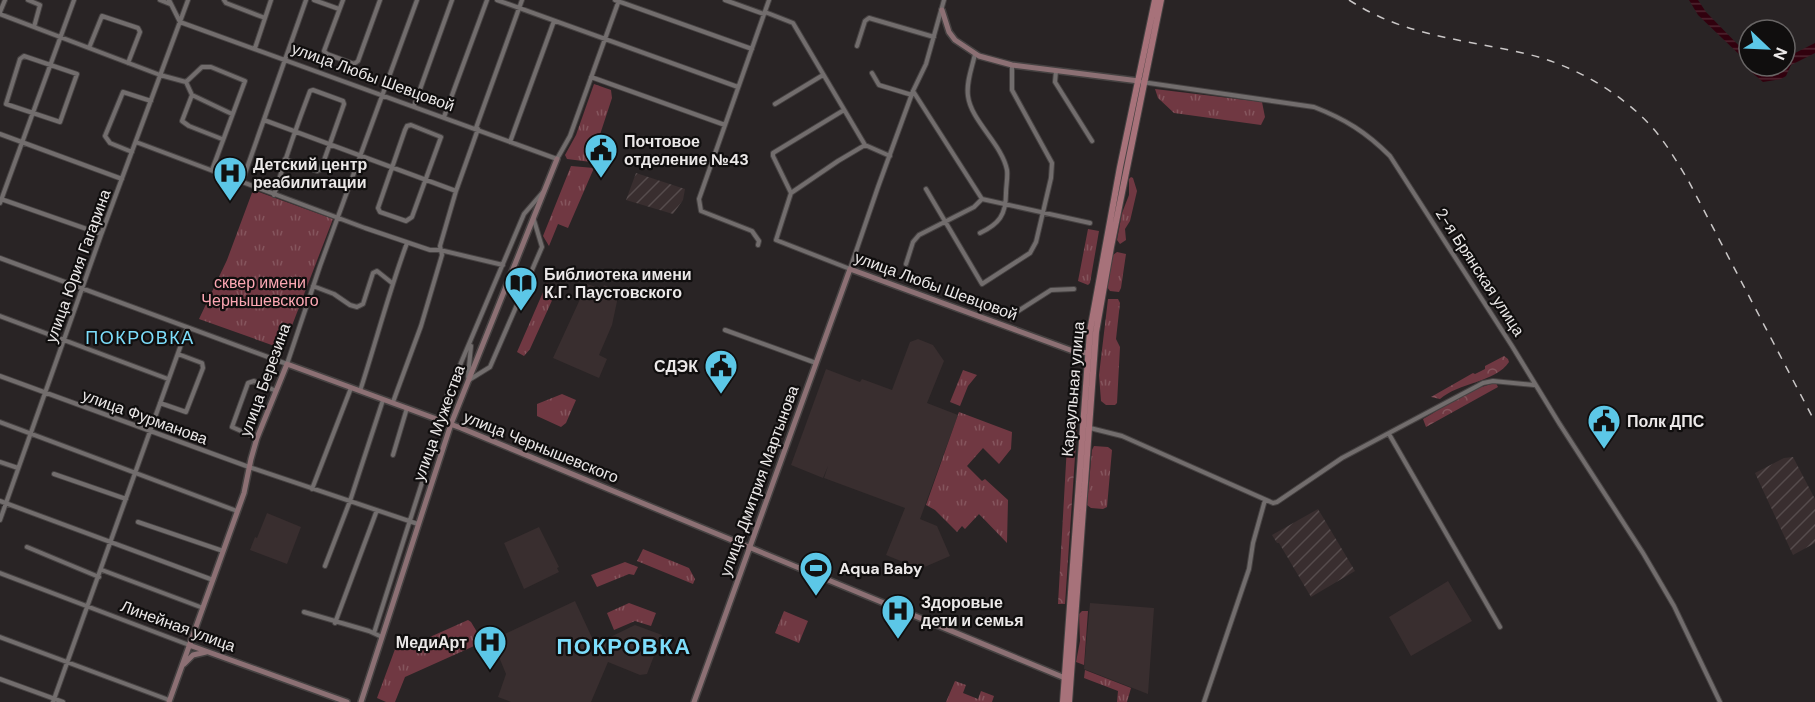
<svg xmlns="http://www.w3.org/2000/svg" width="1815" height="702" font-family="'DM Sans',sans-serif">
	<defs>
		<pattern id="industrial-furrows" width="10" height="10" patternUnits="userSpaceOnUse" patternTransform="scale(1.5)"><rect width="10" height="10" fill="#392e2f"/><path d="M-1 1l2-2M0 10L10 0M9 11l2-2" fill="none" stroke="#564c4d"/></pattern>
		<pattern id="grass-tufts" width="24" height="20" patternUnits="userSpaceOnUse" patternTransform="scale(1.5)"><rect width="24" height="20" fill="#703842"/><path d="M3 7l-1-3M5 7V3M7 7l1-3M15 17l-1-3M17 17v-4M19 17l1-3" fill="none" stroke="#85555d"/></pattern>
		<pattern id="forest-crowns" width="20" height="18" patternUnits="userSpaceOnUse" patternTransform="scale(1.5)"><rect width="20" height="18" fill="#703842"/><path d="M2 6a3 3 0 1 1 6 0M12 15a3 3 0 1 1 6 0" fill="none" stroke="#85555d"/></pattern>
		<pattern id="water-rules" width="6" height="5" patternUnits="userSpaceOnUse" patternTransform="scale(1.5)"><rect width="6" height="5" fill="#31010e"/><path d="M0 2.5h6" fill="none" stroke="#4f2631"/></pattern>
	</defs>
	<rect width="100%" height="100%" fill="#292425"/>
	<path fill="#392e2f" d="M587 284 602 289 604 285 619 292 612 325 599 355 607 359 599 378 553 358Z
		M918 339 933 345 944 361 927 403 958 415 920 519 937 526 950 556 920 569 886 555 905 508 824 478 828 466 823 478 791 465 826 369 860 382 862 379 892 390 910 342Z
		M267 513 301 527 287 564 250 550 255 537 257 538Z
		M539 527 559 567 557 568 559 572 524 589 504 543Z
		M1448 581 1472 621 1411 656 1389 617Z
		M575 601 594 642 598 643 635 625 662 635 647 674 640 675 608 662 591 702H511L498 697 506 674 492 640Z
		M1090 603 1154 608 1148 694 1084 669Z"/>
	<path fill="url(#industrial-furrows)" d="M636 173 685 189 683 200 673 214 626 200Z
		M1793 457 1815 499V543L1793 555 1755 473 1784 458Z
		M1318 509 1355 571 1311 597 1279 543H1277L1272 535Z"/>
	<path fill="url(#grass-tufts)" d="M594 84 611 90 612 98 591 162 567 159 565 155 576 135Z
		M1155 89 1262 102 1265 117 1261 125 1174 113 1158 98Z
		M571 166 594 168 568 228 558 224 549 246 543 236Z
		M1131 177 1133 178 1137 191 1130 221 1125 229 1126 240 1120 244 1117 240 1122 213 1129 195V179Z
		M253 190 333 219 283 349 199 319 227 260Z
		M1088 229 1099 231 1090 283 1088 285 1078 281Z
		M1117 252 1126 254 1121 288 1119 292 1110 291 1107 287 1113 255Z
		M547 283 554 296 530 349 524 356 517 352Z
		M1108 299H1118L1120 303 1116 339 1120 347 1117 403 1115 405H1106L1101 401 1099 375Z
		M963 370 977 375 968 386 960 406 950 402Z
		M562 394 576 400 566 423 561 427 537 416V404Z
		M959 412 1012 432 1011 449 999 464 983 448 967 466 982 481 985 479 1008 500 1007 543 979 514 965 529 962 526 957 532 935 510 926 505Z
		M1094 446 1108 447 1112 450 1107 507 1103 509 1091 508 1087 505 1092 450Z
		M643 549 689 568 695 579 693 584 637 561Z
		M625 562 638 567 634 575 629 574 597 587 591 575Z
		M629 603 656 613 651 626 635 621 614 630 607 613Z
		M784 611 808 621 799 643 775 633Z
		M1082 611H1088L1084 665 1076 662 1080 641 1079 614Z
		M468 620 471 622 483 642 405 677 395 702H386L377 698 398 641 412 645Z
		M1085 670 1131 688 1127 702H1117L1118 691 1084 678Z
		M955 681 966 685 963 693 978 699 981 691 994 696 992 702H946Z"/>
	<path fill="url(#forest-crowns)" d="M1504 356 1508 359 1509 362C1496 382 1458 383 1440 399L1431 397 1473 373 1475 374 1485 369V366Z
		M1496 383 1498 387 1426 427 1423 419C1446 406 1470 388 1496 383Z
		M1075 402 1078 412 1065 604H1058L1069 410Z"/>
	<path fill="url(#water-rules)" d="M1689 0H1698L1706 12 1749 56V66H1756L1763 74H1775L1780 66H1785V58L1815 43V53L1791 65 1786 76 1781 79 1763 82 1749 70 1745 60 1698 15Z"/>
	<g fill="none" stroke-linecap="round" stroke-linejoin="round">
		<g stroke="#464242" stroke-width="6">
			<path id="street" d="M28 0 40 5 34 27
				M160 0 170 4
				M169 0 180 22 557 159 570 136 619 0
				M224 0 226 3 265 18
				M314 0 339 9
				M343 0 324 51 327 54 354 64 358 61 380 0
				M497 0 738 87
				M615 0 752 49
				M725 0 764 14
				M0 12 5 0
				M765 12 793 23 865 145 890 156
				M0 14 160 75 186 82
				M857 46 865 21 869 18 934 37
				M89 48 102 16 138 28 140 32 128 63
				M255 48 271 0
				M975 54C972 68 966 82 968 96 971 121 1002 144 1007 170 1008 177 1006 186 1006 193 1006 215 999 224 980 233
				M24 56 77 74 60 122 6 104 20 59Z
				M1056 71 1055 82 1092 141
				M872 73 879 85 912 95
				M591 77 725 125
				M1142 82 1314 107C1345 119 1366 132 1390 156L1512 346 1559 423 1643 553 1674 606 1720 702
				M913 91 982 199 1090 223
				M192 95 232 114
				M775 104 823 75
				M414 106 452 0
				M444 117 487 0
				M264 120 456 191
				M411 125 441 137 412 217 406 221 380 212 378 208 405 130 407 126Z
				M476 128 522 0
				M0 134 122 179
				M136 142 365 228 430 250H440L503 265
				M510 142 554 21
				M865 145 838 161 791 193 776 240 850 269 878 187 913 91 926 64 944 0
				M132 152 110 143 105 136 123 92 151 101
				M212 170 245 81 211 67H202L186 82 192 95 182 121 189 126 222 139
				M242 182 306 0
				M926 189 982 284 1030 253 1036 242 1051 178 1052 163 1012 90V65
				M791 193 773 156V153L844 110
				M274 195C285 160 297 125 310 91L313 90 343 101 344 104 321 169 317 171 285 159
				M1 199 101 234
				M0 203 74 0
				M758 245 759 241 752 231 701 211 699 199 769 0
				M0 258 287 364 320 266 417 0
				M906 264 913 242 919 235 974 207 982 199
				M313 286 334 294 350 305 357 307 363 304 373 273 377 271 392 283
				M0 316 168 379
				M1012 319 1015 313 1051 290 1074 289
				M725 330 816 363
				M0 376 249 467 418 524
				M468 377 471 346
				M469 380 490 367 542 247 534 220
				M360 391C376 342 389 291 407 243
				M393 402 421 326 442 255 440 246 456 191 478 129
				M160 403 186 412 203 368 202 363 178 354
				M444 403 524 214 543 192
				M0 422 237 511
				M1090 428 1122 436 1273 503 1277 502 1342 458 1483 383 1493 381 1534 385
				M1389 434 1500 627
				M257 438 232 427 248 383 254 381 276 391
				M393 455 407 408
				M0 462 18 468
				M54 474 126 499
				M312 489 351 388
				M0 501 213 580
				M0 520 101 235 188 0
				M138 522 223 551
				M27 547 99 577
				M325 566 350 501 383 400
				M102 570 203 608
				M0 573 189 645
				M304 612 369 631 382 637
				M335 623 377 510
				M374 633 435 442
				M0 637 169 700
				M0 679 63 702
				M53 702 187 328
				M1204 702 1249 569 1253 543 1265 500"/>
		</g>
		<g stroke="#464242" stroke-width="8">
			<path id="secondary" d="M942 10 949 32 955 40 979 56 1012 65 1139 81
				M189 645 347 702
				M184 664 193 655 206 652
				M169 702 244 493 251 459 257 438 287 364 461 428 1065 678
				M361 702 451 424 557 159
				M694 702 850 269 1073 351 1088 353"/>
		</g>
		<g stroke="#464242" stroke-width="8">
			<path id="primary" d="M1063 702 1090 331 1120 167 1155 0
				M1069 702 1096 332 1111 247 1161 0"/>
		</g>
		<use href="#street" stroke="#726d6d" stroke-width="4"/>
		<use href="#secondary" stroke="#8c7074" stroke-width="5"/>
		<use href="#primary" stroke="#a7727a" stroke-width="6"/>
		<path stroke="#cac7c7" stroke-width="1.5" stroke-dasharray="8 8" stroke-linecap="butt" d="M1349 0C1406 37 1464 39 1527 54 1573 65 1620 92 1652 127 1666 143 1677 162 1688 180L1815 422"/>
	</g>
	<defs>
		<g id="civic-pin" transform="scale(1.725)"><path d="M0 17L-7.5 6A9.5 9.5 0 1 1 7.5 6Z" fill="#5cc7e7" stroke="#100e0e"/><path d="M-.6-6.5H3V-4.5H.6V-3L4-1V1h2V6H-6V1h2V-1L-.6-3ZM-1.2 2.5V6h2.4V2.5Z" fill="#111"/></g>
		<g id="hospital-pin" transform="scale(1.725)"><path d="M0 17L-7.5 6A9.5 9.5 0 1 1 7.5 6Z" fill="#5cc7e7" stroke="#100e0e"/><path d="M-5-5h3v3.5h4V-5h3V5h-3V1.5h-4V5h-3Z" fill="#111"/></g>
		<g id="library-pin" transform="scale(1.725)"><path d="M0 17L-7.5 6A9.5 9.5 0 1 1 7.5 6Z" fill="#5cc7e7" stroke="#100e0e"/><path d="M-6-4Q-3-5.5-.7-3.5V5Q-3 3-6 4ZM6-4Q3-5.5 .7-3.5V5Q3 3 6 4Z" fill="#111"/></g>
		<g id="stadium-pin" transform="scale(1.725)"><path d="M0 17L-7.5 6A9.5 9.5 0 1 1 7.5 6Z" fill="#5cc7e7" stroke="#100e0e"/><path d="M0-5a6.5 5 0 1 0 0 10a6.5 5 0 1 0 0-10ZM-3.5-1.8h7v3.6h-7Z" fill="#111"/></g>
	</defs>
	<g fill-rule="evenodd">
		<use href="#civic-pin" x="601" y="150"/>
		<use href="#hospital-pin" x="230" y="173"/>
		<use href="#library-pin" x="521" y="283"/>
		<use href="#civic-pin" x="721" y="366"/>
		<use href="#civic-pin" x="1604" y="421"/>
		<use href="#stadium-pin" x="816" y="568"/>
		<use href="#hospital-pin" x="898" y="611"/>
		<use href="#hospital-pin" x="490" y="642"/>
	</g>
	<g text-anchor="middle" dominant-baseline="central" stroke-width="4.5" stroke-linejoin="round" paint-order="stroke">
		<g font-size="16" fill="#ebe8e8" stroke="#100e0e">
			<text transform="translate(373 77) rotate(20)">улица Любы Шевцовой</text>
			<text transform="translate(78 266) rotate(-70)">улица Юрия Гагарина</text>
			<text transform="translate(1480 272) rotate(57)">2-я Брянская улица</text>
			<text transform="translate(936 286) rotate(20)">улица Любы Шевцовой</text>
			<text transform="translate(265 380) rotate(-70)">улица Березина</text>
			<text transform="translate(1073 389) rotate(-85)">Караульная улица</text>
			<text transform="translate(145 417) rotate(20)">улица Фурманова</text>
			<text transform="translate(439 423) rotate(-70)">улица Мужества</text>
			<text transform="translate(541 447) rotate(22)">улица Чернышевского</text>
			<text transform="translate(759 481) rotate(-70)">улица Дмитрия Мартынова</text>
			<text transform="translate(178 626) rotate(20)">Линейная улица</text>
		</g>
		<g font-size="16" font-weight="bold" fill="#ebe8e8" stroke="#100e0e" text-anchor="start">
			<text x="624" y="141">Почтовое<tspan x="624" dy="18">отделение №43</tspan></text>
			<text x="253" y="164">Детский центр<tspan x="253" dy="18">реабилитации</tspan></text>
			<text x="544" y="274">Библиотека имени<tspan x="544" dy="18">К.Г. Паустовского</tspan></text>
			<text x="698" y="366" text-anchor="end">СДЭК</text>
			<text x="1627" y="421">Полк ДПС</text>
			<text x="839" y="568">Aqua Baby</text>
			<text x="921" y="602">Здоровые<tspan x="921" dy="18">дети и семья</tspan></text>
			<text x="467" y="642" text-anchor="end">МедиАрт</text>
		</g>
		<g font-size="16" fill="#fca7b3" stroke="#100e0e">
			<text x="260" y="282">сквер имени<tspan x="260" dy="18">Чернышевского</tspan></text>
		</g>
		<g font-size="18" letter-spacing="1.5" fill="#7dddfb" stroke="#100e0e">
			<text x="140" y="338">ПОКРОВКА</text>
		</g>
		<g font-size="22" font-weight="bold" letter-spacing="1.5" fill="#7dddfb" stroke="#100e0e">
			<text x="624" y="646">ПОКРОВКА</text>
		</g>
	</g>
	<g transform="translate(1767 48) rotate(113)"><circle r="28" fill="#100e0e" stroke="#686565" stroke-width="1.5"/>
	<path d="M0-4.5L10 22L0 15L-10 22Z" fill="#5cc7e7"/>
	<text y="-9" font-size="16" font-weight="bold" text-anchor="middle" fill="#ebe8e8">N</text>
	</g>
</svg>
